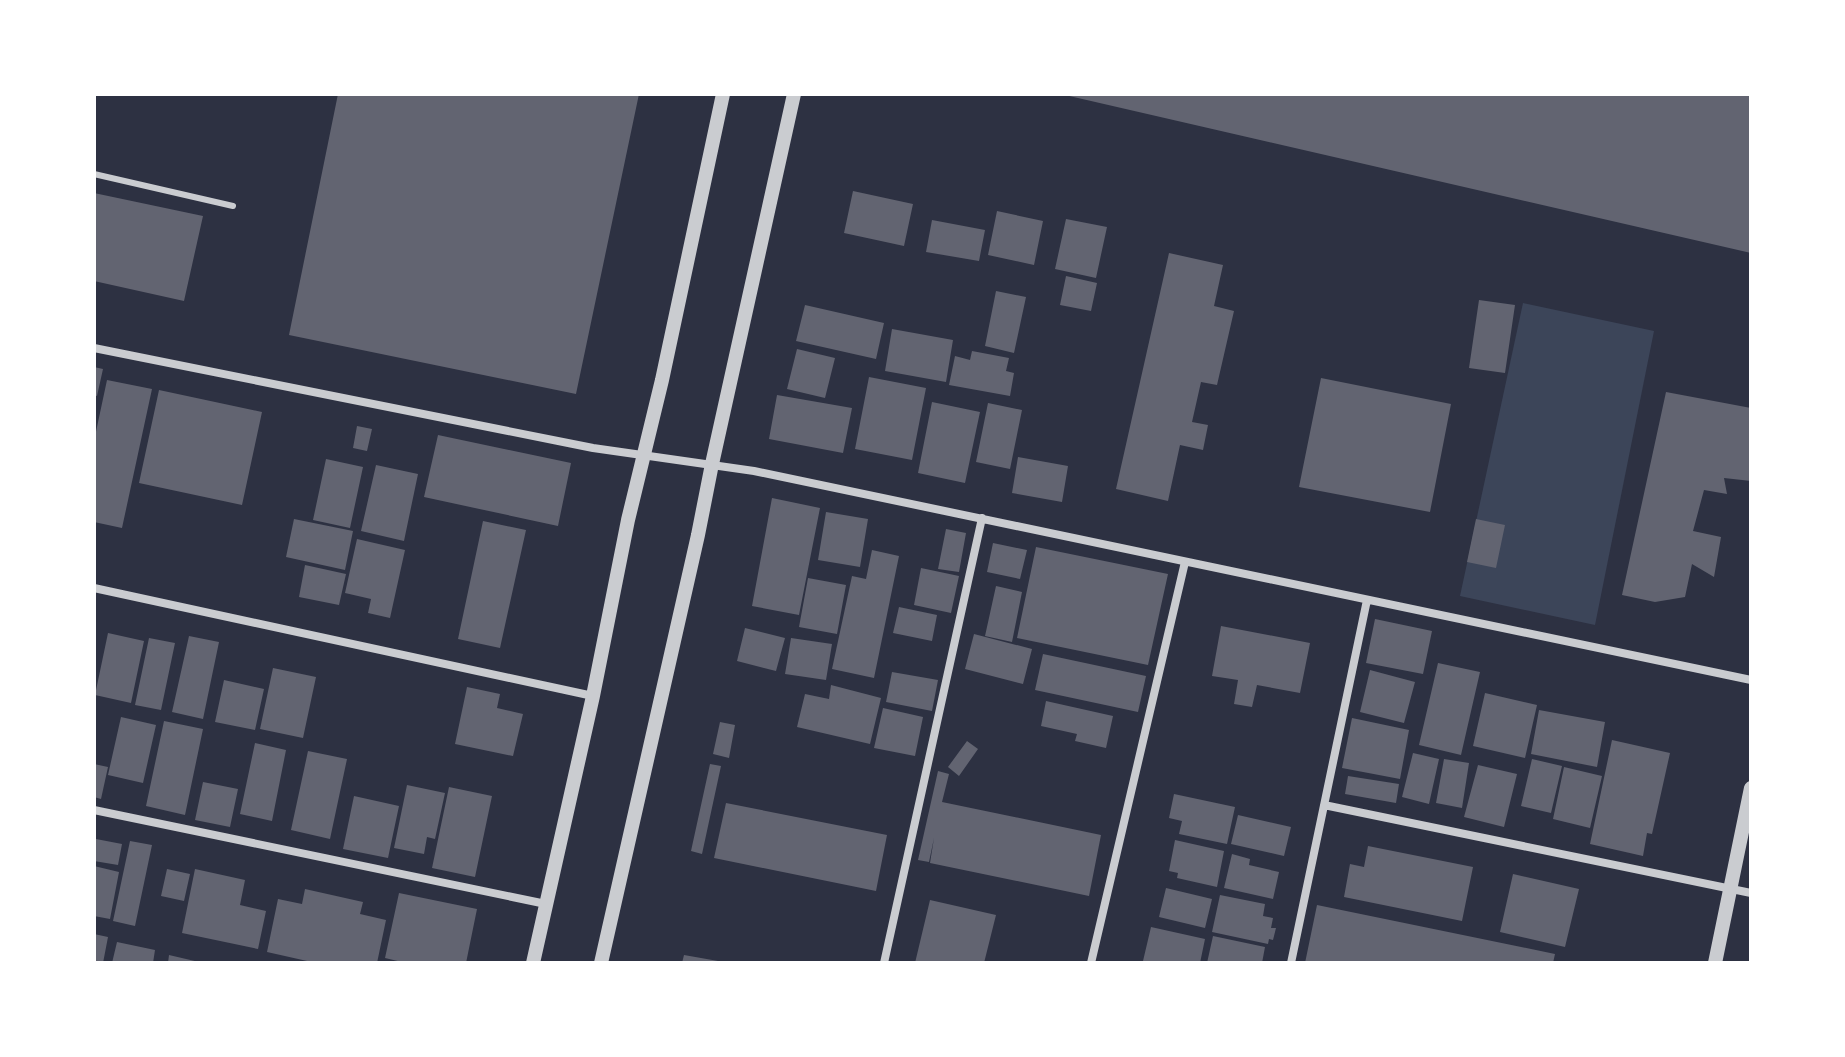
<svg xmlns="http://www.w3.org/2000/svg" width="1845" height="1057" font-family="Inter,sans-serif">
	<rect width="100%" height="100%" fill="#2d3142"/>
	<path fill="#3c4559" d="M1523 303 1654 331 1595 625 1460 596Z"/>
	<path fill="#626471" d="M338 94H639L576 394 289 335Z
		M1065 94H1751V253L1065 95Z
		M853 191 913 204 904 246 844 233Z
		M94 193 203 216 184 301 94 281Z
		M997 211 1043 221 1034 265 988 255Z
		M1066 219 1107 227 1096 278 1055 269Z
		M932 220 985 230 979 261 926 252Z
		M1169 253 1223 265 1214 306 1234 311 1217 385 1201 382 1192 422 1208 425 1203 450 1180 445 1168 501 1116 489Z
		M1066 276 1097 283 1091 311 1060 305Z
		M996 291 1026 297 1014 353 985 346Z
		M1479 300 1515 305 1505 373 1469 368Z
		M805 305 884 323 876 359 796 341Z
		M892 329 953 340 946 382 885 371Z
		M797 349 835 358 825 398 787 389Z
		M972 351 1009 358 1006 371 1014 373 1010 396 949 385 955 356 970 360Z
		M94 367 103 369 97 396 94 395Z
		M869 377 926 388 912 460 855 449Z
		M1321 378 1451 404 1430 512 1299 487Z
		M107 380 152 389 122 528 94 522V441Z
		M159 390 262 412 242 505 139 483Z
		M1666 392 1751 408V481L1724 478 1727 494 1704 490 1693 531 1721 537 1714 577 1692 564 1685 597 1655 602 1622 595Z
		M777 395 852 408 843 453 769 439Z
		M932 402 980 412 965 483 918 473Z
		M988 403 1022 410 1010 469 976 462Z
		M357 426 372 429 367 451 353 448Z
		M438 435 571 463 558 526 424 497Z
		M1018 457 1068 466 1062 502 1012 493Z
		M326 459 363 467 350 528 313 520Z
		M376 465 418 474 404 541 361 531Z
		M772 498 820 508 799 615 752 606Z
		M826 512 868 519 860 567 818 560Z
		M294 519 353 531 345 570 286 557Z
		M1476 519 1505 525 1496 568 1467 562Z
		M483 521 526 530 500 648 458 639Z
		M946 529 966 533 959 572 938 569Z
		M357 539 405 550 390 618 368 613 371 599 345 593Z
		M993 543 1027 550 1020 579 987 572Z
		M1036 547 1168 574 1148 665 1017 638Z
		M872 550 899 556 874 678 832 669 852 576 866 579Z
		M305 565 346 574 339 605 299 597Z
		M921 568 959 576 951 613 914 605Z
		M808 578 846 585 837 634 799 627Z
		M996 586 1022 592 1012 642 985 636Z
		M899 607 937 615 932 641 893 633Z
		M1375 619 1432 631 1423 674 1366 663Z
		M1221 626 1310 643 1300 693 1257 685 1252 707 1234 704 1238 680 1212 676Z
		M745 628 785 638 776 671 737 661Z
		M108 633 144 641 131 703 95 695Z
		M974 634 1032 649 1023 684 965 669Z
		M189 636 219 642 203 719 172 712Z
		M149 638 175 643 161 710 135 705Z
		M791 638 832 644 826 680 785 674Z
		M1043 654 1146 676 1138 712 1035 690Z
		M1438 663 1480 672 1461 755 1419 745Z
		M273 668 316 677 303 738 260 729Z
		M1370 670 1415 682 1404 723 1360 712Z
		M892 672 938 680 932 711 886 702Z
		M224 680 264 689 255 730 215 722Z
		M831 685 881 698 870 744 797 727 805 694 829 699Z
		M467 687 500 694 497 708 523 714 513 756 455 744Z
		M1485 693 1537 705 1525 758 1473 746Z
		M1046 701 1113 716 1106 748 1075 741 1077 734 1041 726Z
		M883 708 923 717 915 756 874 748Z
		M1539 710 1605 722 1597 767 1531 754Z
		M121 717 156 725 143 783 108 775Z
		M1352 718 1409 730 1400 779 1342 768Z
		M164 721 203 729 185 815 146 806Z
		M720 722 735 725 729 758 713 754Z
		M1612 740 1670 753 1652 834 1647 833 1643 856 1590 844Z
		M967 741 978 749 959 776 948 767Z
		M255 743 286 750 272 821 240 814Z
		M308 751 347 759 330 839 291 830Z
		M1413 753 1439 759 1429 804 1402 797Z
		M1444 759 1469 763 1462 808 1436 803Z
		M1532 759 1562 766 1551 813 1521 806Z
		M94 764 108 767 101 799 94 797Z
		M710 764 721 766 702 854 691 851Z
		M1478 765 1517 774 1504 827 1464 817Z
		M1564 767 1602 776 1590 828 1553 819Z
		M938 771 949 774 942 802 1101 835 1089 896 930 863 934 838 929 862 918 860Z
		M1348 776 1399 784 1396 803 1345 794Z
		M203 782 238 789 230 827 195 820Z
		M407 785 445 793 435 839 427 837 424 854 394 848Z
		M449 787 492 796 475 877 432 868Z
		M1174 794 1235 807 1227 844 1179 834 1182 821 1169 818Z
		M354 796 399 806 388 858 343 849Z
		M726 803 887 835 876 891 714 858Z
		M1238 815 1291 827 1284 856 1231 844Z
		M96 839 122 844 118 865 94 861Z
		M1175 840 1224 851 1217 887 1177 878 1178 873 1169 871Z
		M130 841 152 845 135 926 113 921Z
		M1368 846 1473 867 1462 921 1344 897 1350 864 1364 867Z
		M1232 854 1250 859 1249 865 1279 872 1273 899 1224 888Z
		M94 866 119 872 110 919 94 916Z
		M167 869 190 874 184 901 161 896Z
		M195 869 245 880 240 905 266 911 258 949 182 933Z
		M1513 874 1579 889 1565 947 1500 932Z
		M1166 888 1212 899 1205 928 1159 917Z
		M305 889 363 902 360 914 386 920 377 963H316L267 952 278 899 302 904Z
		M399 893 477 909 466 963H406L385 958Z
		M1220 895 1265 904 1263 916 1273 918 1271 928H1276L1273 940 1269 939 1268 944 1212 932Z
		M930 900 996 915 984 963H915Z
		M1317 905 1555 954 1553 963H1305Z
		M1151 927 1205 939 1200 963H1153L1143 961Z
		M94 934 108 937 103 963H94Z
		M1213 936 1265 947 1262 963H1207Z
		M117 942 155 950 153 963H112Z
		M169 955 199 962 198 963H168Z
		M684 955 718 961V963H682Z"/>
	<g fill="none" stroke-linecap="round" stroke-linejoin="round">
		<path stroke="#caccd0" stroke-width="6" d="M94 174 233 206"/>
		<path stroke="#caccd0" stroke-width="8" d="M94 348 593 448 754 471 1751 680
			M94 588 593 696
			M1324 805 1751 893
			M94 810 546 904
			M884 963 982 518
			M1091 963 1185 562
			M1291 963 1367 600"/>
		<path stroke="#caccd0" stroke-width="14" d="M533 963 593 696 628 520 662 380 723 94
			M601 963 698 535 712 464 794 94
			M1715 963 1751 788"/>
	</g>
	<rect width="1845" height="1057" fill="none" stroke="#ffffff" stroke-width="192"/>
</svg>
